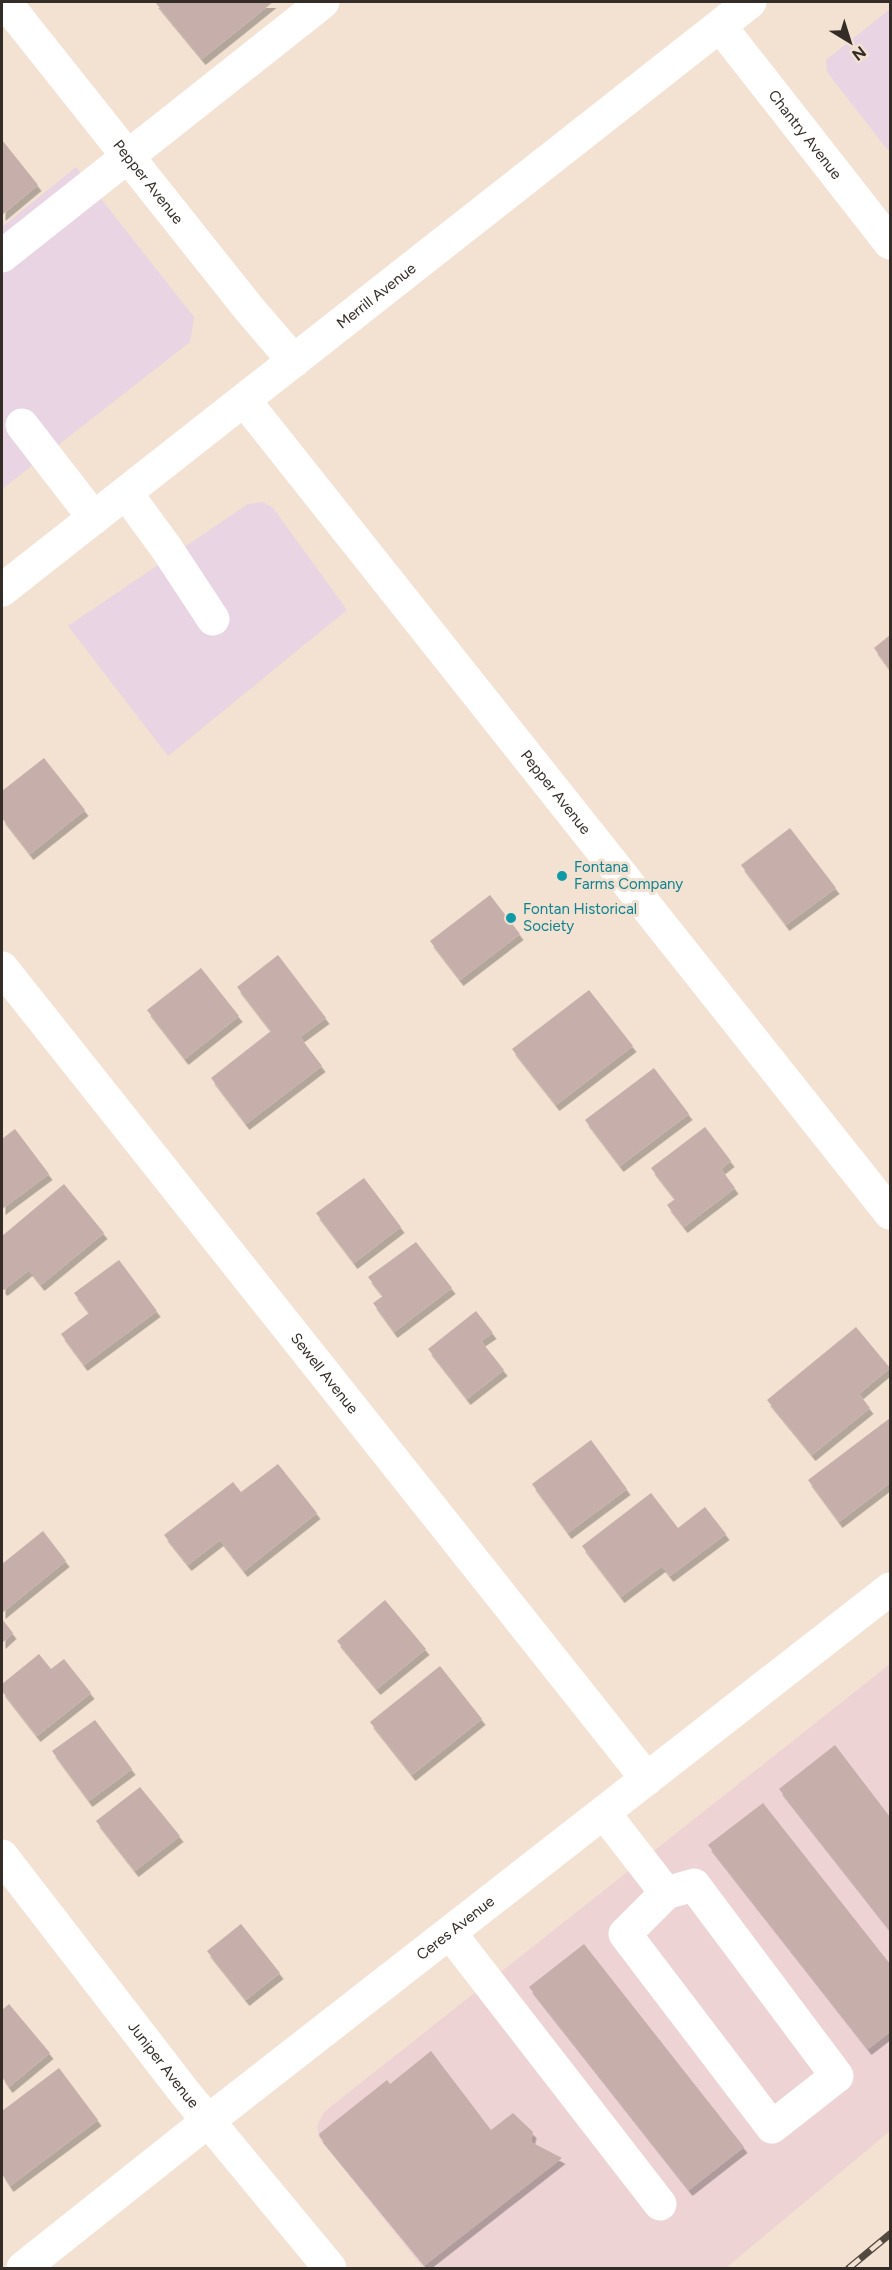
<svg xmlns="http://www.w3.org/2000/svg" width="892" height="2270" font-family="Figtree,sans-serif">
	<defs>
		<filter id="shadow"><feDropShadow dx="3.5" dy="6" stdDeviation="0" flood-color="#0004"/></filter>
	</defs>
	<rect width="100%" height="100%" fill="#f3e1d2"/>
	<path fill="#e8d4e2" d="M890 9V153L827 72 826 60Z
		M76 167 194 317 190 342 2 489V227Z
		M263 502 273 508 347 610 168 756 68 626 248 504Z"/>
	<path fill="#eed3d4" d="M890 1664V2131L726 2268H423L319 2138 317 2126 324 2112Z"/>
	<path fill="#c6aeab" filter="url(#shadow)" d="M155 2H273L202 59Z
		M2 140 38 185 2 215Z
		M890 635V670L874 648Z
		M44 758 85 810 30 854 2 818V791Z
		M790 828 836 888 786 925 741 865Z
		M490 895 520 934 460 980 430 941Z
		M278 955 326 1018 300 1037 322 1066 246 1124 211 1078 271 1031 237 987Z
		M201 968 239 1016 185 1059 147 1010Z
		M589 990 633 1046 556 1105 512 1049Z
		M654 1068 689 1114 620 1166 585 1120Z
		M705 1127 731 1161 721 1169 735 1188 684 1227 667 1205 675 1199 651 1168Z
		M15 1129 49 1174 2 1209V1139Z
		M364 1178 401 1227 354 1263 316 1213Z
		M64 1184 104 1233 41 1285 29 1270 4 1290 2 1288V1236Z
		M416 1242 452 1288 394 1332 373 1303 383 1296 368 1277Z
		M119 1260 157 1311 84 1365 61 1334 89 1313 74 1293Z
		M476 1311 493 1333 481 1341 504 1370 467 1399 428 1349Z
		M856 1327 890 1368 859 1394 870 1408 812 1455 767 1400Z
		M890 1418V1483L839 1522 808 1480Z
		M591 1440 627 1489 568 1533 532 1484Z
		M278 1464 317 1513 244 1571 220 1540 188 1565 164 1535 233 1482 241 1492Z
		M651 1493 678 1528 705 1507 726 1534 670 1576 662 1566 621 1597 582 1546Z
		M43 1531 66 1561 2 1613V1564Z
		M385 1600 426 1649 377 1689 337 1641Z
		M2 1619 13 1633 2 1643Z
		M39 1654 51 1669 64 1659 91 1693 37 1736 2 1691V1684Z
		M440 1666 482 1719 412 1775 370 1722Z
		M95 1720 132 1769 89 1801 52 1751Z
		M835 1745 890 1817V1930L779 1789Z
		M140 1787 180 1836 135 1871 96 1821Z
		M763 1803 890 1964V2032L868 2049 708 1845Z
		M241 1924 280 1973 246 2000 207 1951Z
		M584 1944 744 2147 689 2190 529 1987Z
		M9 2004 50 2053 9 2087 2 2077V2010Z
		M431 2051 491 2130 513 2113 533 2132 531 2142 562 2158 425 2265 320 2137 319 2134 387 2080 390 2084Z
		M59 2068 98 2120 10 2186 2 2174V2111Z"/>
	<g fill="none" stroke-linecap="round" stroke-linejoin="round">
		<g stroke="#fff" stroke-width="33">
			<path id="s1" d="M5 2 250 310 294 361"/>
			<path id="s2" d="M720 26 890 243"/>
			<path d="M2 256 323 2"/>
			<path id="s3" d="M244 400 890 1213"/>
			<path d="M22 425 94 518"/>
			<path d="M126 493 167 549 213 619"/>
			<path id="s4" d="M2 968 647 1779"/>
			<path d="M604 1813 666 1893 694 1885 837 2076 772 2127 625 1934 666 1893"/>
			<path id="s5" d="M2 1856 185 2093 330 2268"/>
			<path d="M450 1933 660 2204"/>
			<path id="s6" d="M23 2268 208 2121 890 1589"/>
		</g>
		<path stroke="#fff" stroke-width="33" id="s7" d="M2 590 750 2"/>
		<g stroke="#524941" stroke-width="7">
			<path id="rail" d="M849 2268 890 2234"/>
		</g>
		<use href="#rail" stroke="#f3e1d2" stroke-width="4.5" stroke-dasharray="14" stroke-linecap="butt"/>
	</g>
	<g fill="#0f9aa8" stroke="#f3e1d2" stroke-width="2">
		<circle cx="562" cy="876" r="6"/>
		<circle cx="511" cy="918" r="6"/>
	</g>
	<g text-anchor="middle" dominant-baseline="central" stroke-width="6" stroke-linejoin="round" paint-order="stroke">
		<g font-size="15" fill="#342d27" stroke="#f3e1d2">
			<text stroke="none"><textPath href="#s2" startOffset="138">Chantry Avenue</textPath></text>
			<text stroke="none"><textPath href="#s1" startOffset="230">Pepper Avenue</textPath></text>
			<text stroke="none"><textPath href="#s7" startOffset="476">Merrill Avenue</textPath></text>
			<text stroke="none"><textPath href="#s3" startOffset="501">Pepper Avenue</textPath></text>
			<text stroke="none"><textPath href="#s4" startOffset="518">Sewell Avenue</textPath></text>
			<text stroke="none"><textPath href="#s6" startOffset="550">Ceres Avenue</textPath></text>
			<text stroke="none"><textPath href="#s5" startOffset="264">Juniper Avenue</textPath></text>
		</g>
		<g font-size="15" fill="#0d838f" stroke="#f3e1d2" text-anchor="start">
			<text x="574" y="867">Fontana<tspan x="574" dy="17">Farms Company</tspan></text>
			<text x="523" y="909">Fontan Historical<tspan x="523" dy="17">Society</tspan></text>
		</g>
	</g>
	<rect width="892" height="2270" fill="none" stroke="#342d27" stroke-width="6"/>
	<g transform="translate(850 42) rotate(142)" stroke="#f3e1d2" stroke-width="4.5" paint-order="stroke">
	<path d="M0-4.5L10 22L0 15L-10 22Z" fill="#342d27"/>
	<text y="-9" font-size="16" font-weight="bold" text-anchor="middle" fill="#342d27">N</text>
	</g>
</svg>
